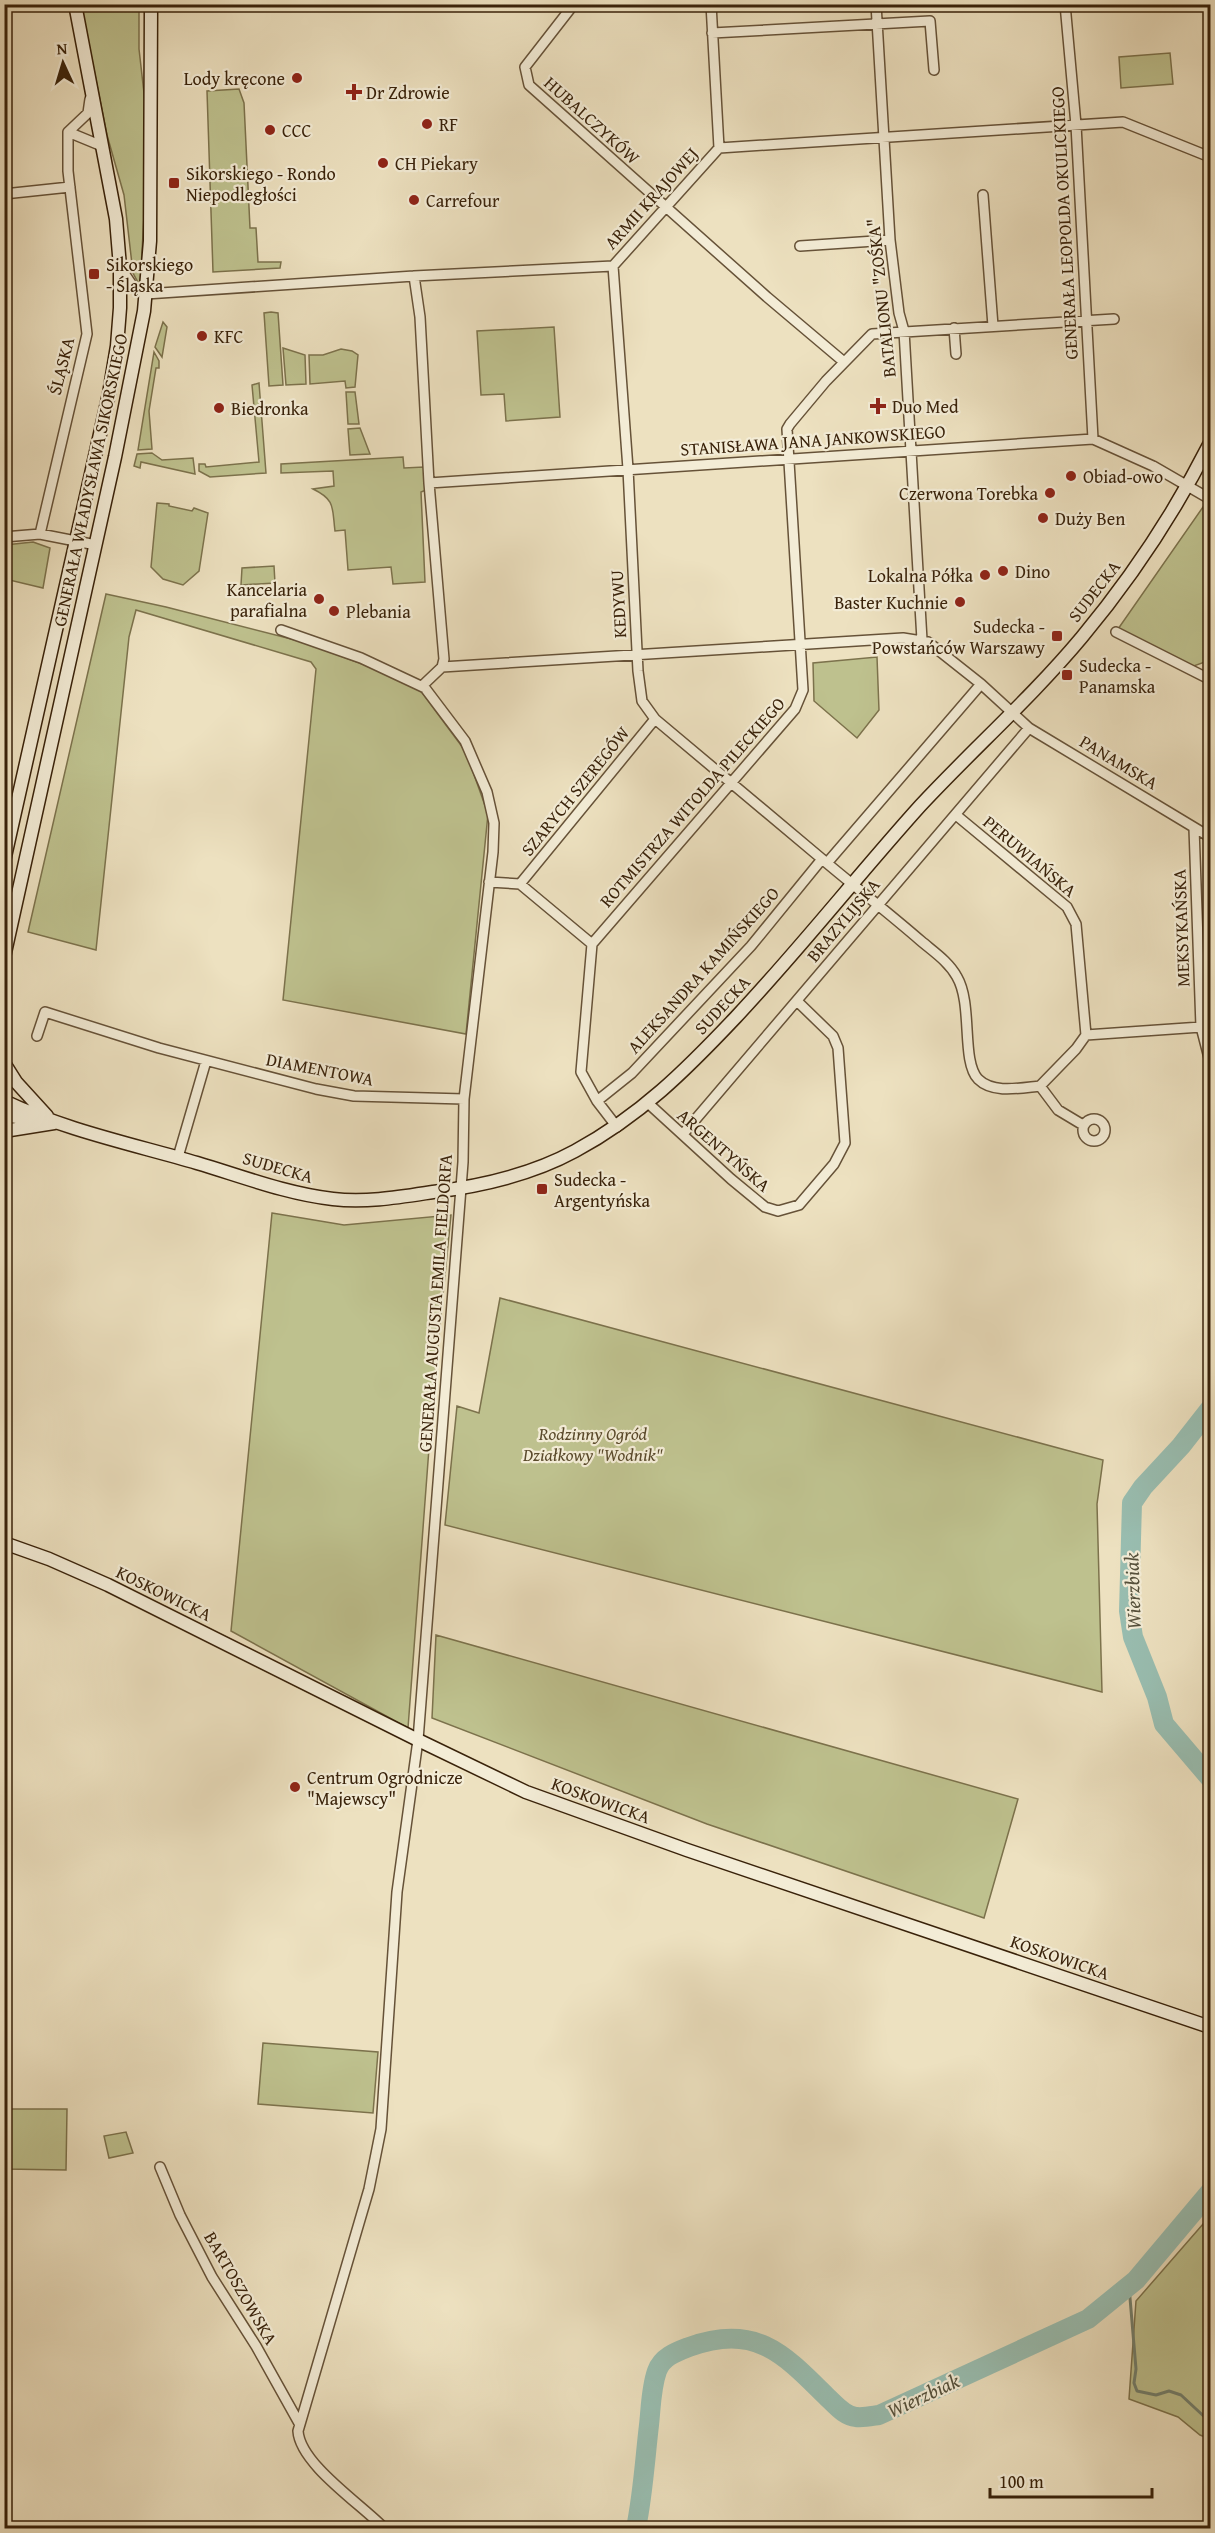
<svg xmlns="http://www.w3.org/2000/svg" width="1215" height="2533" font-family="'Gentium Book Plus',serif">
	<rect width="100%" height="100%" fill="#ede1c0"/>
	<filter id="stains"><feTurbulence type="fractalNoise" baseFrequency=".00333" numOctaves="4"/><feColorMatrix values="0 0 0 0 .2 0 0 0 0 .09 0 0 0 0 .02 0 0 0 .5 -.17"/></filter>
	<radialGradient id="worn" r=".72"><stop offset=".6" stop-color="#630" stop-opacity="0"/><stop offset="1" stop-color="#630" stop-opacity=".3"/></radialGradient>
	<path fill="#bec18e" stroke="#7c724c" stroke-width="1.5" d="M81 5H139V49L145 102V199L140 286 133 273 124 195 107 135Z
		M1170 53 1173 84 1121 88 1119 57Z
		M239 89 244 103 250 228H256L258 262H281L280 268 213 272 207 91Z
		M271 312 278 313 283 385 269 386 264 313Z
		M163 322 167 327 162 357 155 347Z
		M554 327 560 417 506 421 504 394 481 395 477 331Z
		M283 348 305 355 306 384 286 385Z
		M341 349 352 351 358 355 355 387 346 388 345 381 310 384 309 355H323Z
		M154 352 159 361V368H156L149 411 152 449 138 450Z
		M259 383 266 473 210 477 199 471V464H205L206 467 259 462 252 385Z
		M346 392H355L359 424H348Z
		M360 428 370 454 350 455 348 429Z
		M152 453 162 460 193 458 195 474 141 462 140 468 134 466 137 454Z
		M403 457 404 468 424 467 426 490 421 492 425 582 393 584 391 567 348 570 345 530 335 531C332 508 336 500 313 489L334 486 333 471 281 473V464Z
		M157 503 169 504V506L192 511 194 508 208 513 199 571 183 585 163 579 151 567Z
		M1203 507 1210 511V651L1205 662 1191 667 1118 629Z
		M33 542 50 548 43 588 5 579V545Z
		M274 566 275 583 241 585 242 568Z
		M106 594 166 607 303 642 365 665 420 690 466 752 488 814 466 1034 283 1000 316 669 311 662 136 610 129 637 96 950 28 932Z
		M877 657 879 710 857 738 814 701 813 663Z
		M272 1213 344 1225 451 1215 433 1395 408 1728 231 1631Z
		M500 1298 1103 1460 1097 1504 1102 1692 445 1525 457 1406 479 1413Z
		M436 1635 1018 1799 984 1918 707 1824 432 1718Z
		M263 2043 378 2052 373 2113 258 2104Z
		M5 2109H67L66 2170 5 2169Z
		M126 2132 133 2153 109 2158 104 2136Z
		M1210 2216V2439L1200 2435 1178 2417 1129 2399 1136 2301Z"/>
	<g fill="none" stroke-linecap="round" stroke-linejoin="round">
		<path stroke="#73806e" stroke-width="3" d="M1129 2286 1136 2369 1134 2383 1137 2391 1156 2395 1169 2391 1181 2395 1210 2422"/>
		<path stroke="#99beb1" stroke-width="20" d="M1210 1409 1181 1446 1143 1487 1132 1503 1129 1611 1133 1637 1157 1697 1164 1724 1210 1778
			M636 2528C643 2494 645 2459 649 2425 651 2407 651 2388 657 2371 662 2357 676 2352 689 2347 755 2323 783 2353 827 2397 836 2405 844 2416 856 2417 863 2418 872 2416 879 2415L1088 2319 1136 2280 1210 2192"/>
		<g stroke="#665238" stroke-width="12">
			<path id="street" d="M574 4 525 67 529 85 767 297 844 362
				M711 4 719 148
				M876 4 890 240 899 313 904 331 922 640
				M1065 4 1076 125 1093 439
				M712 33 930 21 934 70
				M68 132 102 146
				M4 194 70 187
				M983 195 993 326
				M800 246 890 240
				M613 266 628 469 638 671 642 701 655 719 822 859
				M120 267 132 285 146 294 414 276 613 266 719 148 1123 122 1210 157
				M414 276 420 317 429 483 444 659 442 667 422 686
				M954 328 956 354
				M429 483 1093 439 1153 466 1210 499
				M40 534 87 334 68 171V132L88 113 90 99
				M4 537 40 534 96 545
				M281 630 361 658 425 688 465 741 487 792 494 823 493 852 464 1099 463 1162 418 1740 397 1892 381 2129 369 2189 298 2431C300 2464 361 2504 384 2528
				M1116 632 1209 679
				M442 667 903 638 928 642 981 684 1029 728 1210 837
				M956 815 1067 907 1076 924 1086 1035
				M827 863 981 684
				M489 882 520 884
				M592 944 520 884 655 719
				M1201 1027 1209 1058
				M1086 1035 1201 1027 1194 828
				M37 1036 45 1012 159 1048 316 1089 354 1096 464 1099
				M1040 1086 1076 1049 1086 1035
				M597 1101 632 1073 751 946 822 859C855 887 889 913 921 941 934 952 949 962 957 977 973 1004 961 1061 978 1079 993 1094 1020 1088 1040 1086L1058 1110 1083 1125
				M649 1104 731 1179 765 1207 778 1211 799 1205 834 1164 845 1143 838 1048 833 1036 798 1002
				M1083 1130a11 11 0 1 1 22 0a11 11 0 1 1-22 0Z
				M617 1127 597 1101 581 1072 592 944 795 709 803 690 787 429 790 424 826 381 872 334 1114 319
				M683 1134 1029 728
				M178 1157 206 1061
				M160 2167 180 2215 212 2277 256 2346 299 2423"/>
		</g>
		<g stroke="#39220a" stroke-width="15">
			<path id="secondary" d="M4 861 109 394 117 346 120 308V267L116 219 75 4
				M4 957 115 457 144 311 150 241 151 4
				M4 1063 16 1082 47 1116
				M4 1101C65 1130 132 1144 197 1163 241 1176 287 1194 333 1199 366 1203 400 1197 433 1192 482 1186 531 1175 575 1151 640 1116 686 1070 736 1017 800 949 857 876 920 806 973 749 1032 697 1082 637 1132 577 1175 512 1210 443
				M4 1115 36 1120
				M4 1131 54 1123
				M4 1543 49 1559 108 1585 418 1740 526 1792 687 1850 1210 2027"/>
		</g>
		<use href="#street" stroke="#f3ecd6" stroke-width="9"/>
		<use href="#secondary" stroke="#f3ecd6" stroke-width="12"/>
	</g>
	<g fill="#8f2418" stroke="#f3ecd6" stroke-width="2">
		<circle cx="297" cy="78" r="6"/>
		<path d="M351 83h6v6h6v6h-6v6h-6v-6h-6v-6h6z"/>
		<circle cx="427" cy="124" r="6"/>
		<circle cx="270" cy="130" r="6"/>
		<circle cx="383" cy="163" r="6"/>
		<rect x="168" y="177" width="12" height="12" rx="3"/>
		<circle cx="414" cy="200" r="6"/>
		<rect x="88" y="268" width="12" height="12" rx="3"/>
		<circle cx="202" cy="336" r="6"/>
		<path d="M875 397h6v6h6v6h-6v6h-6v-6h-6v-6h6z"/>
		<circle cx="219" cy="408" r="6"/>
		<circle cx="1071" cy="476" r="6"/>
		<circle cx="1050" cy="493" r="6"/>
		<circle cx="1043" cy="518" r="6"/>
		<circle cx="1003" cy="571" r="6"/>
		<circle cx="985" cy="575" r="6"/>
		<circle cx="319" cy="599" r="6"/>
		<circle cx="960" cy="602" r="6"/>
		<circle cx="334" cy="611" r="6"/>
		<rect x="1051" y="630" width="12" height="12" rx="3"/>
		<rect x="1061" y="669" width="12" height="12" rx="3"/>
		<rect x="536" y="1183" width="12" height="12" rx="3"/>
		<circle cx="295" cy="1787" r="6"/>
	</g>
	<g text-anchor="middle" dominant-baseline="central" stroke-width="4.5" stroke-linejoin="round" paint-order="stroke">
		<g font-size="18" fill="#39220a" stroke="#f3ecd6" text-anchor="start">
			<text x="285" y="78" text-anchor="end">Lody kręcone</text>
			<text x="366" y="92">Dr Zdrowie</text>
			<text x="439" y="124">RF</text>
			<text x="282" y="130">CCC</text>
			<text x="395" y="163">CH Piekary</text>
			<text x="186" y="173">Sikorskiego - Rondo<tspan x="186" dy="21">Niepodległości</tspan></text>
			<text x="426" y="200">Carrefour</text>
			<text x="106" y="264">Sikorskiego<tspan x="106" dy="21">- Śląska</tspan></text>
			<text x="214" y="336">KFC</text>
			<text x="892" y="406">Duo Med</text>
			<text x="231" y="408">Biedronka</text>
			<text x="1083" y="476">Obiad-owo</text>
			<text x="1038" y="493" text-anchor="end">Czerwona Torebka</text>
			<text x="1055" y="518">Duży Ben</text>
			<text x="1015" y="571">Dino</text>
			<text x="973" y="575" text-anchor="end">Lokalna Półka</text>
			<text x="307" y="589" text-anchor="end">Kancelaria<tspan x="307" dy="21">parafialna</tspan></text>
			<text x="948" y="602" text-anchor="end">Baster Kuchnie</text>
			<text x="346" y="611">Plebania</text>
			<text x="1045" y="626" text-anchor="end">Sudecka -<tspan x="1045" dy="21">Powstańców Warszawy</tspan></text>
			<text x="1079" y="665">Sudecka -<tspan x="1079" dy="21">Panamska</tspan></text>
			<text x="554" y="1179">Sudecka -<tspan x="554" dy="21">Argentyńska</tspan></text>
			<text x="307" y="1777">Centrum Ogrodnicze<tspan x="307" dy="21">"Majewscy"</tspan></text>
		</g>
		<g font-size="18" fill="#39220a" stroke="#f3ecd6">
			<text transform="translate(592 120) rotate(42)">HUBALCZYKÓW</text>
			<text transform="translate(651 198) rotate(-48)">ARMII KRAJOWEJ</text>
			<text transform="translate(1064 223) rotate(-93)">GENERAŁA LEOPOLDA OKULICKIEGO</text>
			<text transform="translate(881 298) rotate(-96)">BATALIONU "ZOŚKA"</text>
			<text transform="translate(61 366) rotate(-76)">ŚLĄSKA</text>
			<text transform="translate(813 440) rotate(-4)">STANISŁAWA JANA JANKOWSKIEGO</text>
			<text transform="translate(90 480) rotate(-78)">GENERAŁA WŁADYSŁAWA SIKORSKIEGO</text>
			<text transform="translate(1094 591) rotate(-52)">SUDECKA</text>
			<text transform="translate(618 604) rotate(-93)">KEDYWU</text>
			<text transform="translate(1119 762) rotate(31)">PANAMSKA</text>
			<text transform="translate(575 791) rotate(-51)">SZARYCH SZEREGÓW</text>
			<text transform="translate(692 802) rotate(-49)">ROTMISTRZA WITOLDA PILECKIEGO</text>
			<text transform="translate(1030 856) rotate(40)">PERUWIAŃSKA</text>
			<text transform="translate(843 920) rotate(-50)">BRAZYLIJSKA</text>
			<text transform="translate(1181 928) rotate(-92)">MEKSYKAŃSKA</text>
			<text transform="translate(703 970) rotate(-48)">ALEKSANDRA KAMIŃSKIEGO</text>
			<text transform="translate(722 1005) rotate(-47)">SUDECKA</text>
			<text transform="translate(320 1069) rotate(11)">DIAMENTOWA</text>
			<text transform="translate(724 1150) rotate(41)">ARGENTYŃSKA</text>
			<text transform="translate(278 1167) rotate(16)">SUDECKA</text>
			<text transform="translate(435 1303) rotate(-86)">GENERAŁA AUGUSTA EMILA FIELDORFA</text>
			<text transform="translate(164 1593) rotate(26)">KOSKOWICKA</text>
			<text transform="translate(601 1800) rotate(20)">KOSKOWICKA</text>
			<text transform="translate(1060 1957) rotate(19)">KOSKOWICKA</text>
			<text transform="translate(241 2288) rotate(60)">BARTOSZOWSKA</text>
		</g>
		<g font-size="18" font-style="italic" fill="#5a4a2b" stroke="#f3ecd6">
			<text x="593" y="1433">Rodzinny Ogród<tspan x="593" dy="21">Działkowy "Wodnik"</tspan></text>
		</g>
		<g font-size="20" font-style="italic" fill="#56513c" stroke="#f3ecd6">
			<text transform="translate(1132 1591) rotate(-92)">Wierzbiak</text>
			<text transform="translate(923 2395) rotate(-25)">Wierzbiak</text>
		</g>
	</g>
	<rect width="1215" height="2533" fill="none" stroke="#ede1c0" stroke-width="24"/>
	<rect x="6" y="6" width="1203" height="2521" fill="none" stroke="#39220a" stroke-width="3"/>
	<rect x="12" y="12" width="1191" height="2509" fill="none" stroke="#39220a" stroke-width="1.5"/>
	<g transform="translate(63 63) rotate(356)" stroke="#f3ecd6" stroke-width="4.5" paint-order="stroke">
	<path d="M0-4.5L10 22L0 15L-10 22Z" fill="#39220a"/>
	<text y="-9" font-size="16" font-weight="bold" text-anchor="middle" fill="#39220a">N</text>
	</g>
	<path d="M990 2488v9h162v-9" fill="none" stroke="#39220a" stroke-width="3"/>
	<text x="999" y="2488" font-size="18" fill="#39220a" stroke="#f3ecd6" stroke-width="4.5" paint-order="stroke">100 m</text>
	<rect width="100%" height="100%" filter="url(#stains)"/>
	<rect width="100%" height="100%" fill="url(#worn)"/>
</svg>
